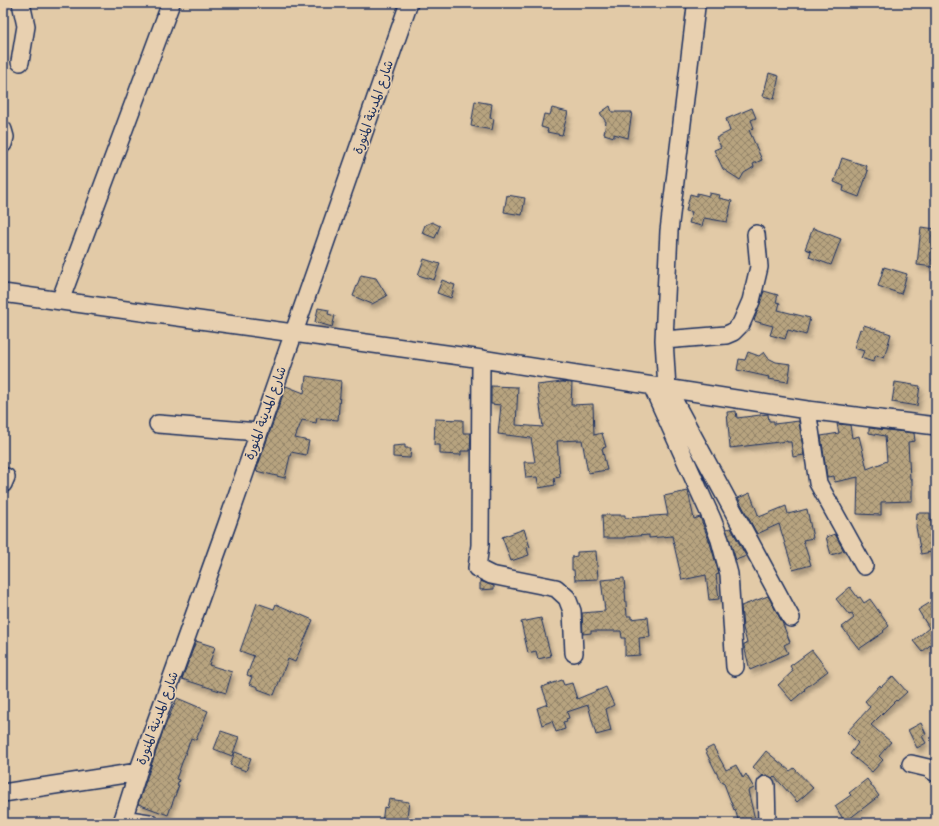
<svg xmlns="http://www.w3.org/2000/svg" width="939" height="826" font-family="Sriracha,'Playpen Sans Arabic',sans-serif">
	<defs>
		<pattern id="building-cross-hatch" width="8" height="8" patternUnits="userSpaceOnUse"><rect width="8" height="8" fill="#b7a37f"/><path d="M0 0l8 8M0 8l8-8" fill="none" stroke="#94856b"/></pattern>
		<filter id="shadow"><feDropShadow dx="2.5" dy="4.5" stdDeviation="2" flood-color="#0004"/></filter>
	</defs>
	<rect width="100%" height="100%" fill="#e2caa7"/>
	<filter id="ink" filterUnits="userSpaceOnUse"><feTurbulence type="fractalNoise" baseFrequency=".025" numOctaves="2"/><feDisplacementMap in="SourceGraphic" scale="8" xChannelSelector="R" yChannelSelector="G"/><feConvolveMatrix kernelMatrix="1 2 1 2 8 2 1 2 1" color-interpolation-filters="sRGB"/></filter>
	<g filter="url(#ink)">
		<path fill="url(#building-cross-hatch)" stroke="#1b2f5e" filter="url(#shadow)" d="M769 73 779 76 774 99 763 96Z
			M475 101 492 104 490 118 494 119 492 130 471 126Z
			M610 106 612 112H632L628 138 614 134V137L604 134 606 122 600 113Z
			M552 108 568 112 562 135 547 132 548 129 541 127 544 114 550 115Z
			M752 108 756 118 751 120 754 128 749 130 762 160 753 164 754 167 744 173 740 180 723 169 714 150 721 147 716 138 730 131 726 119Z
			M842 158 867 166 866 170 868 171 859 197 843 191 844 186 834 182Z
			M697 193 709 196V193L720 195 719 198 732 201 727 222 704 218 702 226 689 223 692 212 686 211 690 194 697 196Z
			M507 195 525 198 522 215 504 212Z
			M432 222 440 226 435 238 422 233 425 225Z
			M921 227 936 229 935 267 917 265Z
			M813 228 841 239 831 265 809 257 811 251 805 249Z
			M424 259 440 264 434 280 418 275Z
			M884 267 907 274 901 294 878 286Z
			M361 275 376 278 387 296 372 304 353 296Z
			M442 280 455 285 451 298 437 293Z
			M764 291 778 295 776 302 780 303 778 310 810 318 806 335 788 330 785 339 770 335 773 326 754 321Z
			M318 308 329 310 328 314 335 316 332 327 315 322Z
			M864 325 891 334 884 358 876 355 873 362 861 358 864 351 854 348 860 329 862 330Z
			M748 352 759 356 764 352 768 358 776 362 791 364 788 382 768 379 769 377 737 370 739 359 745 360Z
			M306 376 341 381 338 420 317 418 316 423 302 420 295 438 309 441 306 455 291 452 285 478 256 471 286 386 304 393Z
			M562 382 572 383 571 405 593 404 594 435 602 433 606 447 602 448 607 470 588 473 582 440 557 441 560 477 554 478 555 485 539 488 537 477 526 478 524 462H535L531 438 498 434 501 405 491 404V386L518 387 516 425 543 427 537 385Z
			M895 382 920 386 917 406 892 402Z
			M736 411 737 418 768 414 769 421H774V424L799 421 804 455 793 457 791 442H787V441L730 448 727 412Z
			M435 419 463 420V433H471L470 451H461V455L440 454V445H434Z
			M837 424 850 425 852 438 859 436 867 469 887 461 885 436 869 433V428L914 433 915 441 908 442 910 479H912V501L881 502V515L857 514 858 477 835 482 834 476 827 477 821 436 839 433Z
			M405 445V448H411L410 458 393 457V446Z
			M688 491 694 519 700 517 710 543 719 574 716 575 719 599 709 600 706 575 682 580 672 536 649 538V535L625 537V538H603L602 515H625V518L668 515 664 496Z
			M750 493 759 517 786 506 788 514 807 509 813 538 803 540 811 565 793 570 779 524 757 534 738 498Z
			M917 513H930V520L936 518V551L921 554 916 527Z
			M731 528 746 556 736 560 726 529Z
			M524 529 530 547 527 548 529 555 511 561 502 537Z
			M835 534 844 551 831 555 826 537Z
			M596 551 598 579 575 580 574 570H572V557L577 556V552Z
			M624 578 627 616H631V619L648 617 650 637 639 638 640 655 625 656V638H622L621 631H591V633L583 634 582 613 605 611 601 580Z
			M480 581 494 586V589L480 590Z
			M850 587 858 598 860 597 864 603 870 599 889 626 883 631 884 632 859 649 842 627 854 618 852 614 849 615 836 599Z
			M768 596 782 622 790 642 784 645 788 653 750 670 744 646V644L747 643 743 628 741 606Z
			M936 599V640L922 652 913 641 929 628 918 610Z
			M257 603 274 609 276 604 313 620 295 662 288 659 274 695 258 689V687L249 684 252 677 247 675 254 656 240 651Z
			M541 618 551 656 538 659 536 651 528 653 521 622Z
			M196 641 215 647 209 665 232 672 226 693 182 679Z
			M812 650 828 671 804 689 805 690 792 701 778 685 793 671 790 666Z
			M893 676 907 692 897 701 896 700 871 725 891 742 879 756 883 760 872 772 850 754 858 743 847 732 870 707 865 701 880 685 881 687Z
			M562 680 564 685 572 683 577 699 606 687 614 705 606 709 611 731 596 735 588 705 567 712 569 718 566 719 567 721 563 722 565 729 556 732 552 721 542 725 537 708 548 704 542 687Z
			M177 698 208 711 196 740 191 738 176 779 179 780 177 785H179L168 815 138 804 163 731Z
			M921 723 926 734 922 736 926 743 917 748 908 730Z
			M221 731 239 737 232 756 214 749Z
			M713 746 726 770 736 765 743 778 746 774 754 788 748 791 756 823H739L735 809 734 810 723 781 721 782 705 750Z
			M766 751 790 771 794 768 813 788 797 802 774 776 772 778 766 775 763 776 753 767Z
			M235 752 251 758 246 771 230 765Z
			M867 779 879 796 845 822 835 806 851 795 849 793Z
			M389 799 409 802 406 823H382L384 807 387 808Z"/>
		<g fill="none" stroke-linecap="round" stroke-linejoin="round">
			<g stroke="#1b2f5e" stroke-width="20">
				<path id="minor" d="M696 7 669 231 664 340 667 388 791 618
					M20 62 26 26 21 3
					M3 130 5 137 3 144
					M3 293 475 358 807 410 936 426
					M60 301 171 3
					M664 340 726 335 733 332 741 324 751 301 759 267 756 234
					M481 359 480 545 477 568 491 575 556 588 567 598 572 611 574 653
					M652 386 712 519 720 540 729 574 735 667
					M807 410 818 483 864 566
					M158 424 258 432
					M3 484 6 477
					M911 764 928 768 936 773
					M766 785 767 823
					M3 793 138 772
					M123 819 149 823
					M122 823 138 772 227 524 409 3"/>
			</g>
			<use href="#minor" stroke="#e8d0b0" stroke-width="17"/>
		</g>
	</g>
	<g text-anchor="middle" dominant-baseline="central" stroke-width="3" stroke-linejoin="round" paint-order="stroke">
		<g font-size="13" fill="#1b2f5e" stroke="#e8d0b0">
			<text transform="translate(373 107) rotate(-71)">شارع المدينة المنورة</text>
			<text transform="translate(265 413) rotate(-70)">شارع المدينة المنورة</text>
			<text transform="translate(157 718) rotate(-70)">شارع المدينة المنورة</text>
		</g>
	</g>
	<rect width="939" height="826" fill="none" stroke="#e8d0b0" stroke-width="16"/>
	<rect x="8" y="8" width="923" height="810" fill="none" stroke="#1b2f5e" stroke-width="1.5" filter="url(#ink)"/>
</svg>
